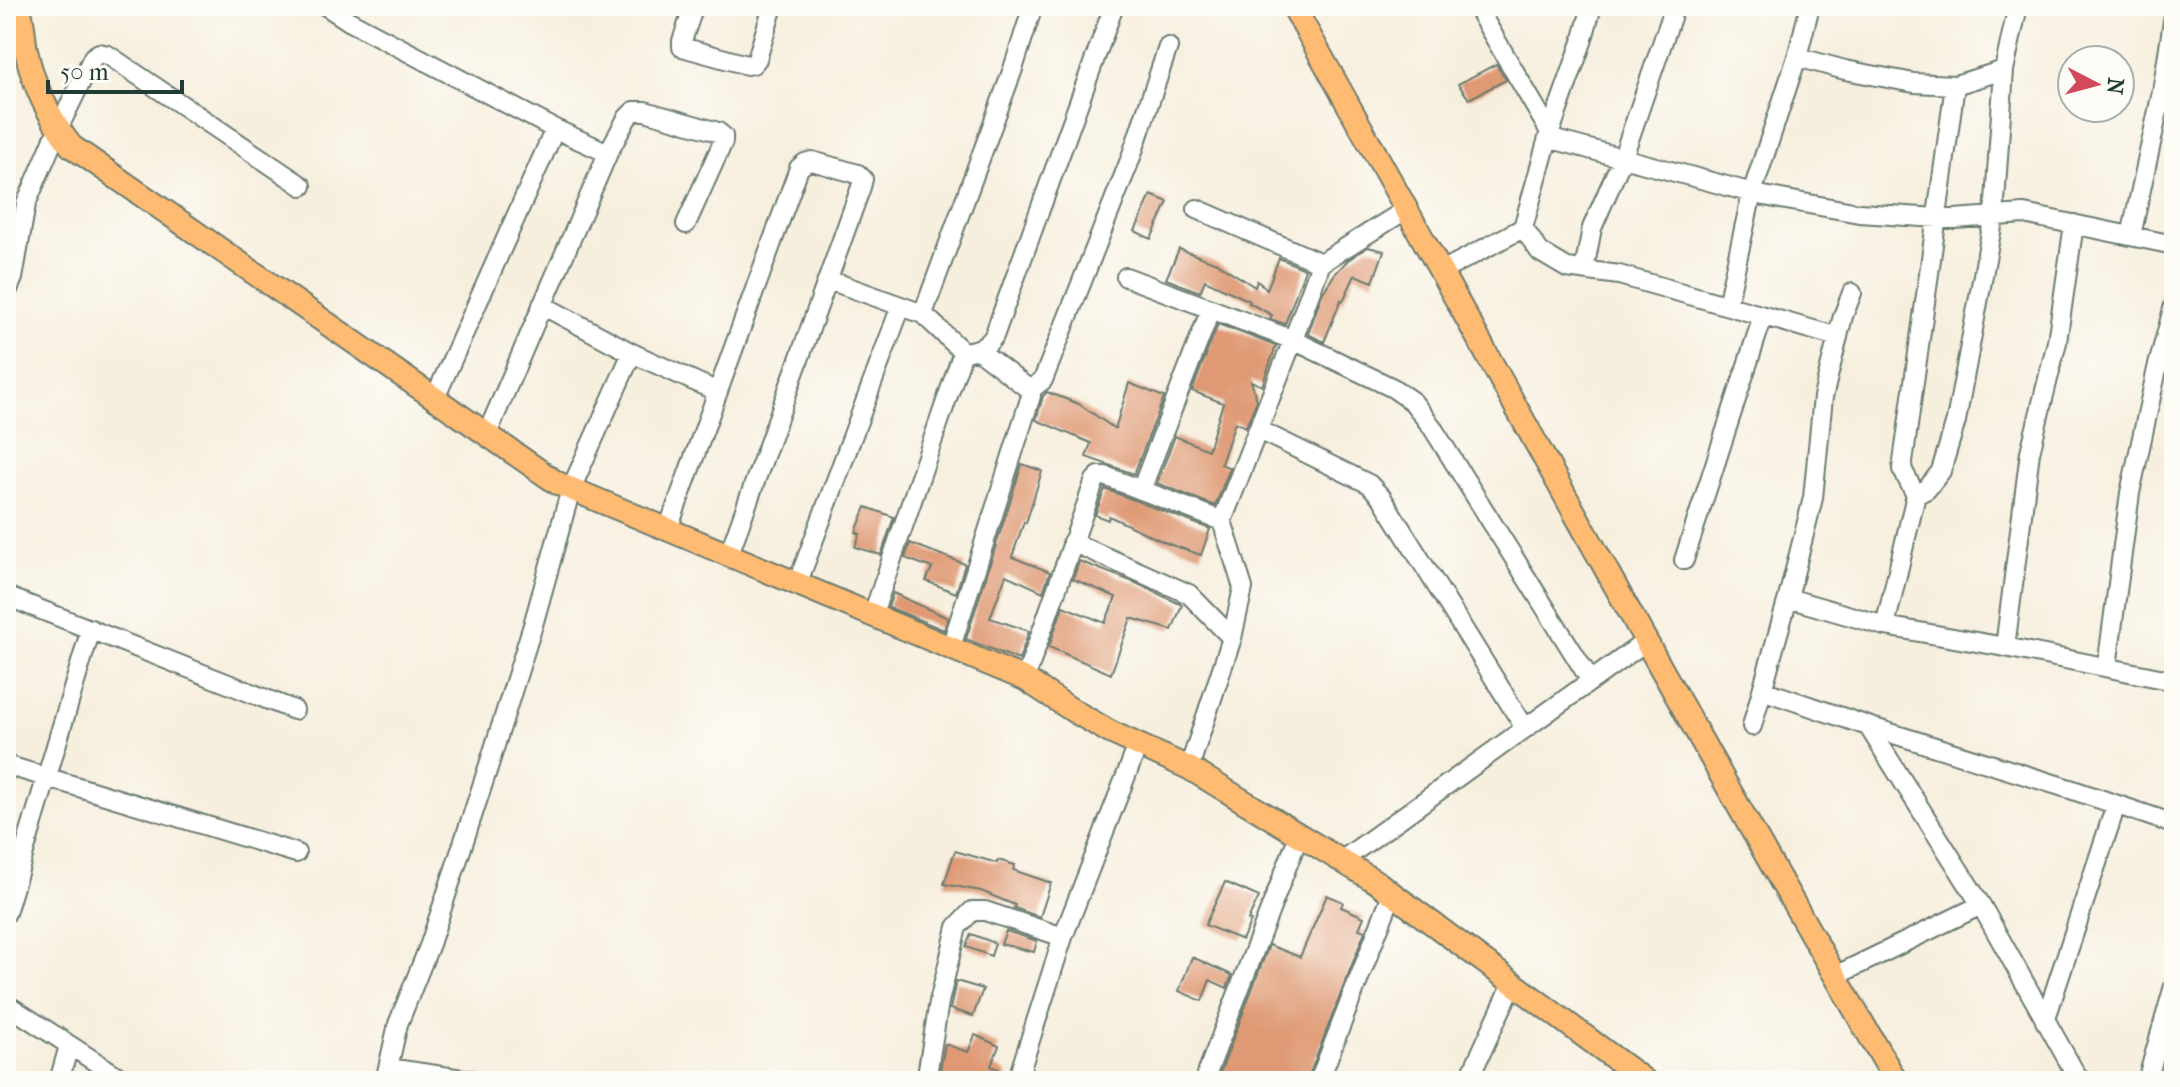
<svg xmlns="http://www.w3.org/2000/svg" width="2180" height="1087" font-family="'IM FELL French Canon',serif">
	<rect width="100%" height="100%" fill="#fdfcf7"/>
	<filter id="ink" filterUnits="userSpaceOnUse"><feTurbulence type="fractalNoise" baseFrequency=".0125" numOctaves="2"/><feDisplacementMap in="SourceGraphic" scale="16" xChannelSelector="R" yChannelSelector="G"/><feConvolveMatrix kernelMatrix="1 2 1 2 8 2 1 2 1" color-interpolation-filters="sRGB"/></filter>
	<filter id="wash" filterUnits="userSpaceOnUse"><feTurbulence type="fractalNoise" baseFrequency=".006" numOctaves="4" result="noise"/><feDisplacementMap in="SourceGraphic" scale="32" xChannelSelector="R" yChannelSelector="G"/><feGaussianBlur stdDeviation="1.8" result="paint"/><feColorMatrix in="noise" values="0 0 0 0 0 0 0 0 0 0 0 0 0 0 0 0 0 1.4 0 .05"/><feComposite in="paint" operator="in"/></filter>
	<g filter="url(#wash)">
		<rect width="100%" height="100%" fill="#f7efde"/>
		<g id="blocks">
			<path fill="#df9a74" d="M1496 64 1506 80 1469 99 1458 84Z
				M1151 195 1168 202 1151 239 1135 231Z
				M1368 247 1384 251 1373 282 1355 275 1343 301 1341 300 1324 342 1308 334 1322 294 1334 275 1348 260Z
				M1179 249 1217 263 1255 287 1257 281 1267 289 1279 258 1305 269 1285 324 1270 319 1272 315 1249 303 1250 301 1205 280 1200 292 1166 279Z
				M1218 324 1276 346 1262 386 1251 381 1257 400 1246 427 1235 422 1221 464 1230 468 1215 506 1157 483 1175 436 1208 450 1223 403 1192 391Z
				M1129 383 1164 397 1134 474 1086 457 1091 443 1036 420 1043 396 1047 392 1079 404 1115 429Z
				M1022 464 1042 471 1026 523 1024 522 1012 557 1050 572 1043 592 1006 575 990 618 1029 631 1019 660 966 639Z
				M1105 489 1210 529 1201 555 1166 543 1109 516 1108 520 1095 515Z
				M866 507 894 517 881 555 855 547 860 534 856 532Z
				M910 543 965 564 956 593 926 581 932 568 905 558Z
				M1079 561 1136 583 1182 605 1172 630 1131 618 1111 674 1049 647 1063 606 1105 623 1116 597 1073 579Z
				M893 593 948 618 944 630 888 607Z
				M955 851 997 863 998 860 1015 865 1013 870 1051 883 1040 917 1014 908 1015 905 981 891 944 884Z
				M1225 882 1259 897 1248 920 1251 921 1242 940 1205 925Z
				M1327 895 1343 902 1341 907 1364 917 1359 929 1365 931 1307 1081H1217L1269 945 1300 957Z
				M1006 931 1037 941 1034 952 1001 944Z
				M971 934 995 943 991 956 966 947Z
				M1192 957 1232 975 1227 988 1210 980 1202 1001 1179 991Z
				M956 981 983 989 973 1016 950 1009Z
				M975 1035 999 1046 991 1066 1007 1073 1005 1081H938L945 1044 968 1052Z"/>
		</g>
	</g>
	<g filter="url(#ink)">
		<use href="#blocks" fill-opacity="0" stroke="#6b7b70" stroke-width="2"/>
		<g fill="none" stroke-linecap="round" stroke-linejoin="round">
			<g stroke="#6b7b70" stroke-width="22">
				<path id="minor" d="M326 6 349 21 555 129 608 153
					M694 6 682 41V47L747 65 753 64 757 59 773 6
					M1476 6 1550 132
					M1797 57 1845 70 1914 83 1955 85 2004 70 2018 6
					M1548 138 1764 196 1859 213 1954 219 2024 214 2174 245
					M1197 209 1321 263
					M1523 228 1540 252 1567 268 1619 275 1838 337
					M2131 236 2162 92 2174 15
					M1584 270 1592 228 1623 157 1675 6
					M1442 271 1523 228 1548 138 1582 42 1592 6
					M1126 277 1293 340 1393 388 1413 402 1432 427 1591 681
					M829 280 923 314 963 352 873 614
					M6 294 13 278 26 204 58 129 93 57 99 53 108 55 302 186
					M542 305 632 353 718 392
					M1727 305 1752 193 1797 57 1810 6
					M923 314 1013 69 1033 6
					M963 352C978 350 986 348 994 336L1114 6
					M1030 390 1043 380 1130 160 1168 47
					M435 398 555 129
					M1259 430 1369 484 1382 498 1525 728
					M487 434 608 153 627 118 634 111H645L718 132 723 136V142L686 224
					M1141 490 1211 309
					M1916 495 1927 489 1941 471 1956 421 1994 216 2004 70
					M1222 521 1243 588 1232 638
					M668 529 799 168 805 163 812 161 858 174 863 179 861 187 729 554
					M1072 542 1189 594 1232 638 1189 768
					M1684 560 1763 316
					M798 582 901 306
					M6 596 294 710
					M1788 598 1813 498 1823 397 1843 316 1852 293
					M1885 626 1916 495 1902 469 1955 85
					M951 647 1031 396 1030 390 978 350
					M2005 647 2174 681
					M2107 667 2130 493 2157 369 2174 305
					M1025 679 1095 480 1099 476H1105L1222 521 1293 340 1321 263 1407 209
					M1762 690 1868 726 1981 905 1835 976
					M1752 726 1788 598 1885 626 2005 647 2030 452 2057 342 2074 224
					M1868 726 2070 789 2174 824
					M6 765 296 853
					M1341 861 1645 642
					M1981 905 2079 1080 2083 1081
					M6 913 91 629
					M6 1004 125 1081
					M2045 1021 2116 805
					M388 1068 476 1081
					M59 1081 69 1046
					M385 1081 398 1024 430 944 487 771 533 625 571 489 632 353
					M926 1081 939 1002 957 927 972 911H985L1063 937
					M1017 1081 1063 937 1138 745
					M1204 1081 1299 835
					M1319 1081 1392 894
					M1468 1081 1513 983
					M2147 1081 2174 986"/>
			</g>
			<g stroke="#6b7b70" stroke-width="26">
				<path id="major" d="M18 6C24 20 23 35 26 50 33 85 49 117 71 146L557 483 1025 679 1072 710 1110 732 1189 768 1378 883 1645 1081
					M1293 6C1494 364 1689 726 1896 1081"/>
			</g>
			<use href="#minor" stroke="#fff" stroke-width="18"/>
			<use href="#major" stroke="#ffbb71" stroke-width="22"/>
		</g>
	</g>
	<rect width="2180" height="1087" fill="none" stroke="#fdfcf7" stroke-width="32"/>
	<g transform="translate(2096 84) rotate(96)"><circle r="38" fill="#fdfcf7" stroke="#a4b0a9" stroke-width="2"/>
	<path d="M0-6L14 30L0 20L-14 30Z" fill="#d1495b"/>
	<text y="-12" font-size="22" font-weight="bold" text-anchor="middle" fill="#1f3d34">N</text>
	</g>
	<path d="M48 80v12h134v-12" fill="none" stroke="#1f3d34" stroke-width="4"/>
	<text x="60" y="80" font-size="24" fill="#1f3d34" stroke="#fdfcf7" stroke-width="6" paint-order="stroke">50 m</text>
</svg>
